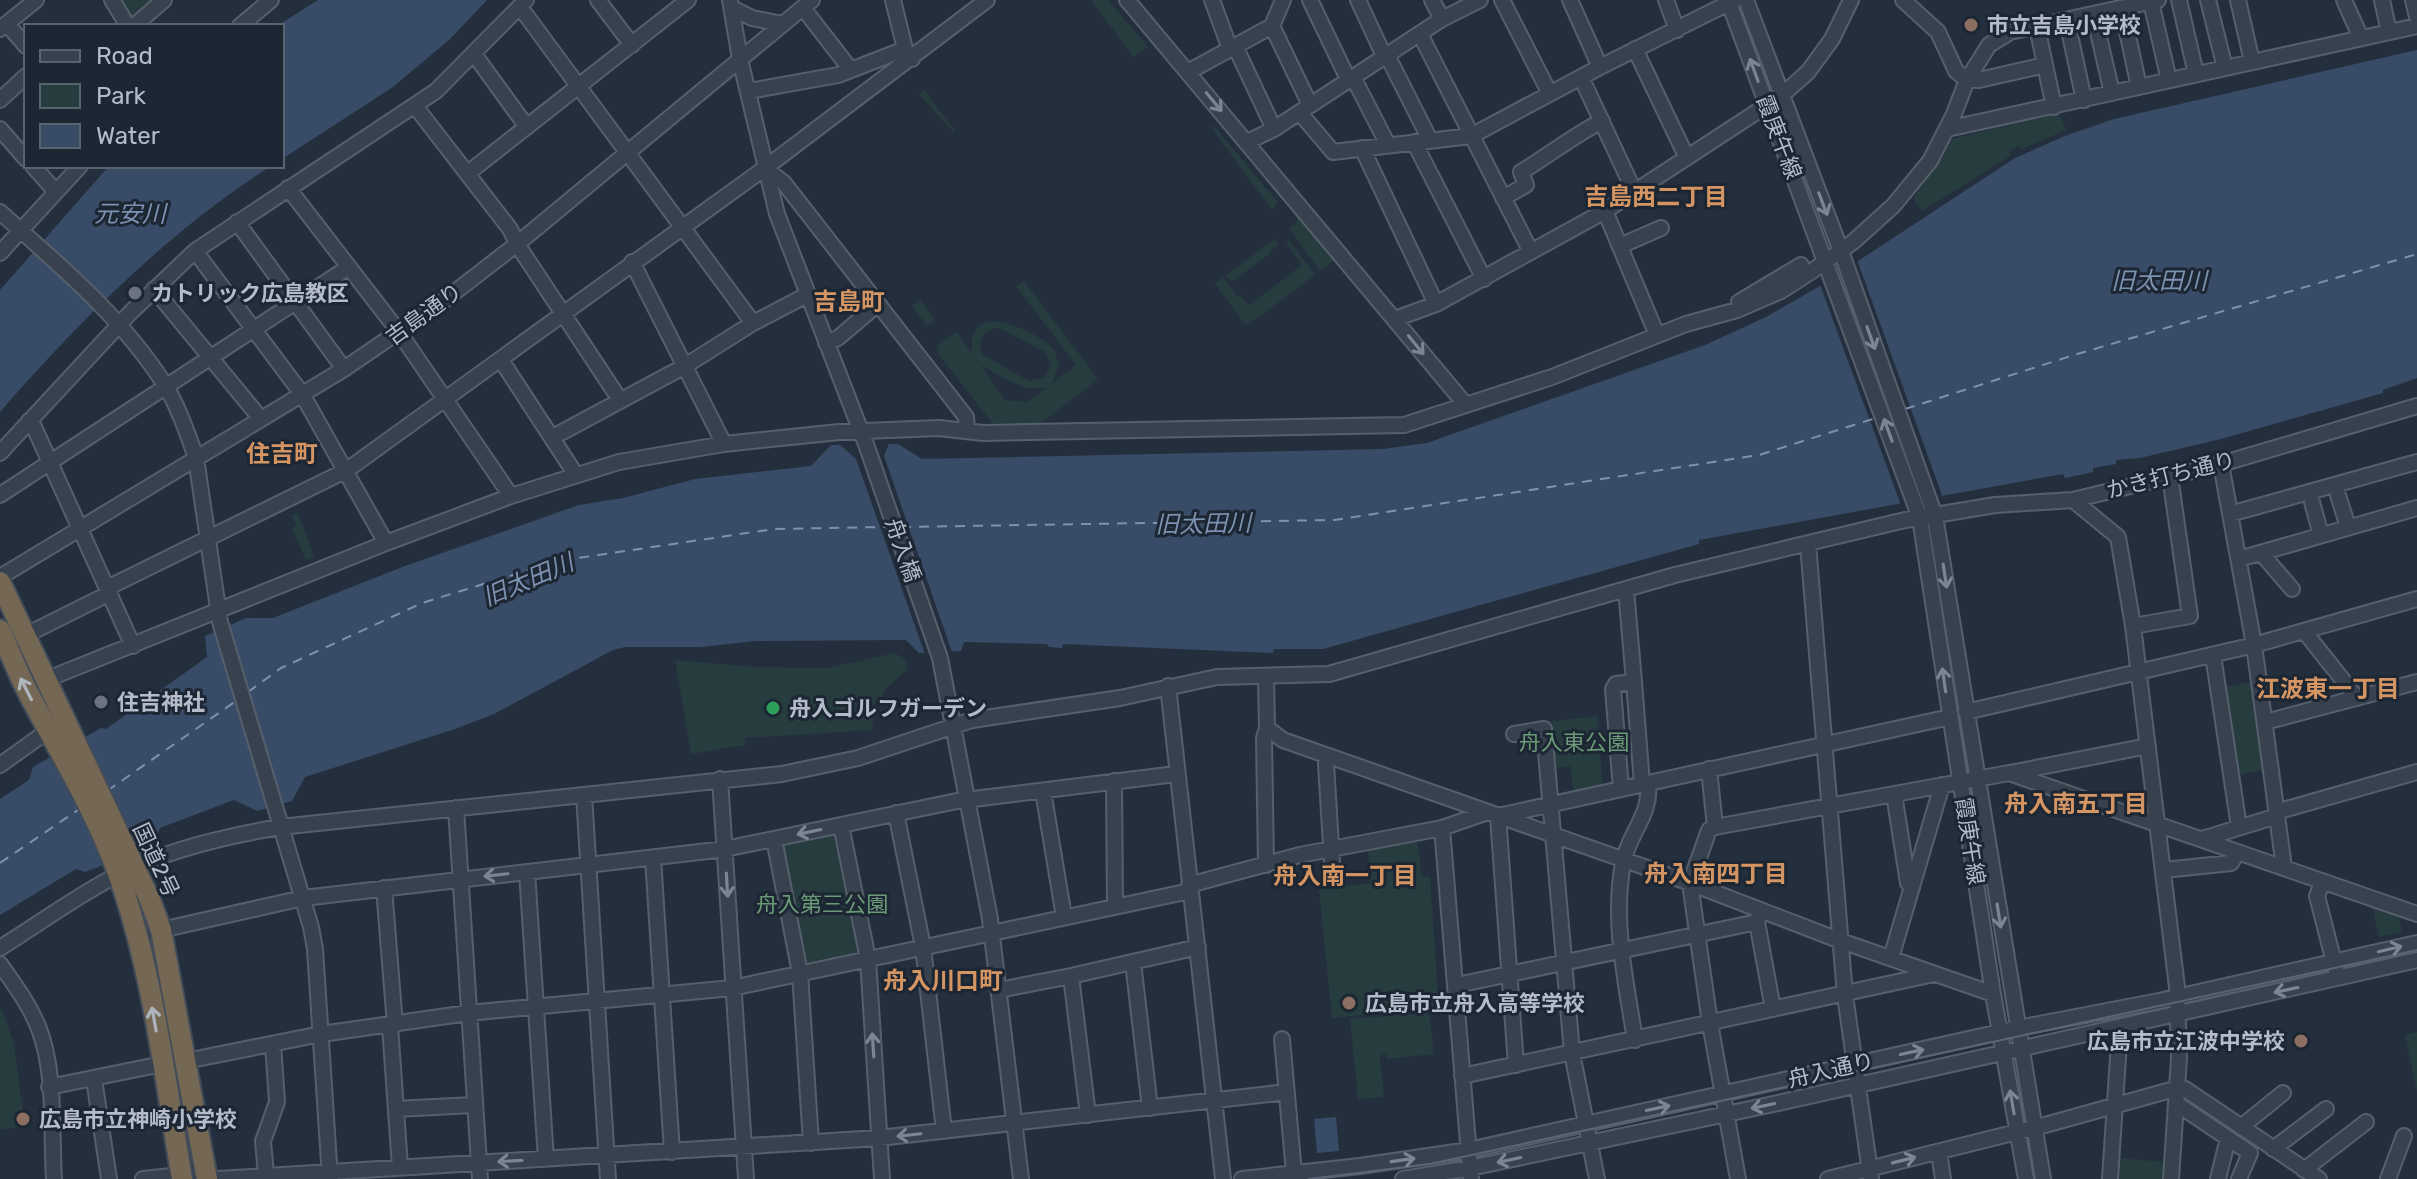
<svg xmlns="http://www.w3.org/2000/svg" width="2417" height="1179" font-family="Rubik,'Noto Sans JP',sans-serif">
	<rect width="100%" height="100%" fill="#242f3e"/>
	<path fill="#263c3f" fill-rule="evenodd" d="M118 0H156L133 18 128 17Z
		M1091 0H1108L1148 47 1134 57Z
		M924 90 955 131 954 133 919 94Z
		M2054 114 2062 119 2066 130 2022 149 2018 146 2009 151 2010 156 1922 211 1913 199 1952 139Z
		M1214 126 1278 202 1272 210 1211 127Z
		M1300 213 1336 259 1320 271 1289 228 1296 223 1297 216Z
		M1275 239 1279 245 1270 251 1271 253 1232 282 1226 275Z
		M1289 240 1315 275 1249 324H1245L1215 284 1223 277 1237 296 1240 295 1249 305 1302 265 1286 242Z
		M1024 281 1098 379 1041 423H992L937 352 938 345 956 332 972 353C967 297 1032 329 1054 349L1059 365 1052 384 1076 365 1016 286ZM999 328 1045 352 1051 365 1045 377 1029 381 983 355C976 340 984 329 999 328ZM981 365C1002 376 1024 394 1048 387L1028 402 1005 400Z
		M920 300 935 320 927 326 912 306Z
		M298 513 314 557 306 560 292 528 296 526 292 516Z
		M895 653 906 660 907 669 884 691 882 701 876 700 872 730 745 738V745L691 754 675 660 753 667 827 668Z
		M2254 681 2268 769 2234 776 2221 688Z
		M1597 716 1603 789 1574 796 1570 766 1552 768 1547 722Z
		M833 833 837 837 861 949 858 955 809 965 805 962 781 849 784 844Z
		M1417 839 1422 878 1430 877 1439 1008 1332 1018 1319 889 1370 883 1368 849Z
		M2372 905 2398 913 2402 932 2379 937Z
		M2 1010 14 1043 25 1126 0 1130V1011Z
		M1429 1013 1434 1054 1387 1059 1386 1054 1380 1055 1384 1097 1358 1099 1350 1019Z
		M2417 1032V1091L2405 1035Z
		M2115 1158 2167 1162 2165 1179H2113Z"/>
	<path fill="#394c67" d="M318 0H487L450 39 393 87 282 159V26H277Z
		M2417 50V378L2383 390V393L2221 439 2140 458 2116 460V464L2093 468V472L2065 478 2063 474 1699 540V544L1323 649H1274L1273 653 1063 644 1062 648 1049 647 1047 644 964 642 961 651 919 653 906 640 755 641 701 647H625L613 650 494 714 455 729 305 777 292 801 257 811 234 800 160 828 153 846 85 872 76 869 0 915V799L29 780 33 767 101 728 106 729 207 657 205 636 246 618H273L405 566 579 505 623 498 695 479 811 466 831 445 898 444 922 459 1383 449 1427 443 1705 345 1766 317 1820 286 2015 158 2065 136 2114 119Z
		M109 166H271C168 232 80 320 0 412V290Z
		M1336 1117 1339 1151 1317 1153 1314 1119Z"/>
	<path fill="#242f3e" d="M1856 257 1943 498 1901 505 1819 282Z
		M890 441 884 456 953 655 926 657 856 459 839 444Z"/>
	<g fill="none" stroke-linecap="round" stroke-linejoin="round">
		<path stroke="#7c92b1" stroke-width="2" stroke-dasharray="10 8" stroke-linecap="butt" d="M1905 409 2074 355 2417 254
			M901 527 1334 520 1759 455 1876 418
			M248 692 281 668 422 603 558 561 774 529 886 527
			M107 791 236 701
			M0 863 78 810"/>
		<g stroke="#565f6c" stroke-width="18">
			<path id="minor" d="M112 0 128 26
				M598 0 632 45
				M730 0 740 59 777 214 867 447 940 658 990 919 1021 1179
				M893 0 905 49
				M1127 0 1465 404
				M1212 0 1230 49
				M1310 0 1349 81
				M1358 0 1384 56
				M1432 0 1442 19
				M1502 0 1550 94
				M1570 0 1600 67
				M1666 0 1677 30
				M1728 0 1920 518 1993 994 2026 1179
				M1746 0 1841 251 1935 516 2043 1179
				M1903 0 1938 32 1956 71 1967 80H1979L2045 65
				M2179 0 2196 74
				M2208 0 2225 68
				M2238 0 2252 62
				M2344 0 2361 38
				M2382 0 2389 32
				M2413 0 2417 17
				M2151 2 2169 80
				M520 7 753 323
				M732 8 752 18 782 24
				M803 8 851 70
				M2122 8 2139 87
				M2094 15 2112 93
				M2067 21 2084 100
				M7 24 26 46
				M134 26 164 0
				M240 26 271 0
				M1272 26 1310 105
				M2037 27 2054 107
				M0 29 36 0
				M1420 34 1531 252
				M1235 46 1274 129
				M1635 49 1687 158
				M474 54 527 127
				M1387 55 1430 140
				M1188 72 1272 26 1283 0
				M1353 77 1388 145
				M1581 77 1634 191
				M749 91 838 75 905 49 912 59
				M0 100 26 76
				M415 106 510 229 517 244 620 400
				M1300 113 1333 152 1471 136 1600 67 1735 0
				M0 129 26 159
				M1947 129 2417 26
				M1247 142 1274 129 1442 19 1480 0
				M1414 142 1484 279
				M1362 148 1436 304
				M33 166 56 192
				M765 168 784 183 966 417 967 431
				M468 173 688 0
				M288 188 399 332 511 496
				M1503 198 1526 185 1521 172C1549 155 1573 136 1602 121
				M1605 211 1657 335
				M0 212C59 265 122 317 165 385 178 406 188 434 196 458L220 622 311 927 315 949 330 1178
				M237 222 344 369
				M1620 246 1661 228
				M195 251 302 394 386 543
				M0 253 80 166
				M632 262 724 444
				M154 289 261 419
				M1739 302 1801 265
				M1395 319 1436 304 1605 211 1781 96 1808 72 1832 39 1851 0
				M826 343 838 338 877 305
				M501 360 576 475
				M29 421 34 427 133 646
				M553 437 685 366 753 323 807 295
				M0 453 130 313 195 251 436 91 526 0
				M2221 464 2254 645 2283 860 2281 866
				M0 495 349 267
				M2338 495 2348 527
				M2073 500 2118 537 2133 626 2177 987 2179 1058 2171 1179
				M2312 502 2321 535
				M2230 514 2417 462
				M1808 544 1845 995 1871 1179
				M2261 553 2292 589
				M2239 559 2417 508
				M0 577 344 369 442 302 517 244 812 0
				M107 588 347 470 765 168 987 0
				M2133 626 2190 616 2170 476
				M2304 631 2357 698
				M24 636 110 593
				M2213 655 2239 827
				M1266 677 1267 728 1283 740 1690 883 1841 941 1993 994
				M45 680 386 543 511 496 619 462 724 444 839 432 939 428 983 433 1404 425 1552 377 1686 324 1737 310 1781 291 1812 271 1853 242 1893 206 1930 161 1954 114 1967 80 1989 45 2010 32 2158 0
				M1634 682 1642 784
				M1168 686 1223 1179
				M1966 712 2254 645 2417 599
				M2265 722 2417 682
				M1514 734 1544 729 1572 1053 1597 1179
				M1328 756 1326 764 1333 878
				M0 765 49 730
				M1709 769 1715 827
				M2010 773 2148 746
				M720 779 746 1179
				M1114 781 1115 906
				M1621 789 1613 689 1616 684 1634 682 1626 589
				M1043 791 1064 917
				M1894 794 1908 883 1912 888
				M584 795 608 1179
				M456 808 480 1179
				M2276 812 2417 772
				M896 813 923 947 944 1131
				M841 825 868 959 882 1179
				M1442 828 1471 1179
				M774 839 800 973 811 1143
				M2202 839 2277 816
				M653 858 672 1152
				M1266 865 1264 738 1267 728
				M2164 870 2231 863 2238 852
				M527 872 546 1159
				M2322 883 2317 896 2336 970
				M1189 885 1300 855 1442 828 1488 812
				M384 888 395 1025
				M1759 915 1757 922 1773 1009
				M161 930 303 898 725 849 957 801 1176 774
				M0 948C40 923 79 894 121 873 170 849 226 836 280 827L782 774 858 758 972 720 1120 698 1217 677 1329 674 1675 575 1905 520 1995 505 2073 500 2221 464 2417 406
				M1891 958 1942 785
				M1133 962 1150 1108
				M0 964C14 984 30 1005 39 1029 56 1072 51 1133 54 1179
				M1071 976 1088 1115
				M1457 985 1757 922
				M999 990 1071 976 1198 947
				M390 1026 400 1167
				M1282 1039 1294 1173
				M1635 1040C1626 982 1612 922 1623 863 1628 834 1652 815 1648 783
				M186 1061 321 1034 468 1013 732 988 1190 891
				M1516 1065 1498 816 1950 717
				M1462 1076 1934 974
				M94 1079 109 1179
				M49 1087 162 1064
				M2177 1104 2250 1153 2239 1179
				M396 1109 473 1105
				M2241 1127 2283 1093
				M2273 1149 2326 1109
				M1939 1152 1943 1179
				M2304 1170 2366 1122
				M266 1175 263 1141 277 1102 273 1044
				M143 1179 181 1175
				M218 1179 879 1138 1287 1092
				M1242 1179 1360 1166 1469 1150 2018 1028 2159 1001 2417 943
				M1403 1179 1470 1168 1769 1105 2417 960
				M1738 1179 1710 1023 1690 883 1709 830 1715 827 2009 773 2417 914
				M1828 1179 2045 1125 2178 1088 2185 1089 2319 1179
				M2110 1179 2120 1027
				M2218 1179 2228 1138
				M2388 1179 2404 1136"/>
		</g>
		<g stroke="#434c59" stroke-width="24">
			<path id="highway" d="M0 582 150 900 161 930 207 1179
				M0 630C11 654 20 679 33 702 63 758 98 816 119 876 153 973 165 1078 182 1179"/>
		</g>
		<use href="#minor" stroke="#38414e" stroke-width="14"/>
		<use href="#highway" stroke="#746855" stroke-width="20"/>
		<path stroke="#5a6575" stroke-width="2" d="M1309 1179 1430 1164 2417 950"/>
	</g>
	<defs><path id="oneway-shaft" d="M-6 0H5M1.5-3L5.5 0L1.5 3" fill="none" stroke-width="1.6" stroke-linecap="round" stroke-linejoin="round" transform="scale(2)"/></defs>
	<g stroke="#7c8592">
		<use href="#oneway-shaft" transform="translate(1754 70) rotate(-110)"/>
		<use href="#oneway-shaft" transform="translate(1214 102) rotate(50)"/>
		<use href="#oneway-shaft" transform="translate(1823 204) rotate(69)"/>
		<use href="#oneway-shaft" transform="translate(1871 338) rotate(70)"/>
		<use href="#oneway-shaft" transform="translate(1416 345) rotate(51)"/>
		<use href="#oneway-shaft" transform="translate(1888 430) rotate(-110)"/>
		<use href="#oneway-shaft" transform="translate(1945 576) rotate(81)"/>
		<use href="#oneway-shaft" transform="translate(1944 680) rotate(-98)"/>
		<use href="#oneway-shaft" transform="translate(809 832) rotate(168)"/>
		<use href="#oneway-shaft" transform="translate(496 875) rotate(174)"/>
		<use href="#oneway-shaft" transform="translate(727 885) rotate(87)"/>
		<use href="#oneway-shaft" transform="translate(1999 916) rotate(81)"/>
		<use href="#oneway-shaft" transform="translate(2390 949) rotate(-13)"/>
		<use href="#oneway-shaft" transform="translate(2286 990) rotate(168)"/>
		<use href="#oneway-shaft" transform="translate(873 1045) rotate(-94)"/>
		<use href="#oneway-shaft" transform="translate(1912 1052) rotate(-12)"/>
		<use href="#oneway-shaft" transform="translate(2012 1102) rotate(-100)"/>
		<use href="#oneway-shaft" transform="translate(1763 1106) rotate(168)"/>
		<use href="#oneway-shaft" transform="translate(1658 1108) rotate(-12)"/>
		<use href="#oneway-shaft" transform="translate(909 1135) rotate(174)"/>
		<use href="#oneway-shaft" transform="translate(1403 1160) rotate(-8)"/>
		<use href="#oneway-shaft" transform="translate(1509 1160) rotate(168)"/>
		<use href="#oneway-shaft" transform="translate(1904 1160) rotate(-14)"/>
		<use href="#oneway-shaft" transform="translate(510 1161) rotate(177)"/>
	</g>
	<g stroke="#aeb4bd">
		<use href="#oneway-shaft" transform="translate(26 689) rotate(-117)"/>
		<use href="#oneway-shaft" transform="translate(154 1019) rotate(-100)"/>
	</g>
	<g fill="#8d6e63" stroke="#1d2633" stroke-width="3">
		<circle cx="1971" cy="25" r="8"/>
		<circle cx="1349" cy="1003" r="8"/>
		<circle cx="2301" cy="1041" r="8"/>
		<circle cx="23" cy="1119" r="8"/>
	</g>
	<g fill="#6b7280" stroke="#1d2633" stroke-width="3">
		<circle cx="135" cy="293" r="8"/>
		<circle cx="101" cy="702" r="8"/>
	</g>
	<circle fill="#2e9e5b" stroke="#1d2633" stroke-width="3" cx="773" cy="708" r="8"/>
	<g text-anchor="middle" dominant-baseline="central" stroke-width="6" stroke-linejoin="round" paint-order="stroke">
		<g font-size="22" font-weight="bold" fill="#b4bcc9" stroke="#1d2633" text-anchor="start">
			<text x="1987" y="25">市立吉島小学校</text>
			<text x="151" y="293">カトリック広島教区</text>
			<text x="117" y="702">住吉神社</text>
			<text x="789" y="708">舟入ゴルフガーデン</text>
			<text x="1365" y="1003">広島市立舟入高等学校</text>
			<text x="2285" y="1041" text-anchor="end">広島市立江波中学校</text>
			<text x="39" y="1119">広島市立神崎小学校</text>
		</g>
		<g font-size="22" fill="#b4bcc9" stroke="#1d2633">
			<text transform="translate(1779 137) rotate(69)">霞庚午線</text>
			<text transform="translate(424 314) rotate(-36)">吉島通り</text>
			<text transform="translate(2171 475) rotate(-14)">かき打ち通り</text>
			<text transform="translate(903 550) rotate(71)">舟入橋</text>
			<text transform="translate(1970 841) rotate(81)">霞庚午線</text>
			<text transform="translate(156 860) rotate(65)">国道2号</text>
			<text transform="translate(1831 1070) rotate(-13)">舟入通り</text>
		</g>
		<g font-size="22" fill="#6b9a76" stroke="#1d2633">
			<text x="1574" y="742">舟入東公園</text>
			<text x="822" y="904">舟入第三公園</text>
		</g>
		<g font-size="24" font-weight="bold" fill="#d59563" stroke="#1d2633">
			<text x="1656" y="197">吉島西二丁目</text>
			<text x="849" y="302">吉島町</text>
			<text x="282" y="454">住吉町</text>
			<text x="2328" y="689">江波東一丁目</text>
			<text x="2076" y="804">舟入南五丁目</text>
			<text x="1716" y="874">舟入南四丁目</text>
			<text x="1345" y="876">舟入南一丁目</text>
			<text x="943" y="981">舟入川口町</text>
		</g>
		<g font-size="24" font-style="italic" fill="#7c92b1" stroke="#1d2633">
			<text x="130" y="214">元安川</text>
			<text x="2159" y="281">旧太田川</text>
			<text transform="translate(1203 524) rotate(-1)">旧太田川</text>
			<text transform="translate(528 580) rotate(-23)">旧太田川</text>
		</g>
	</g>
	<rect x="24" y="24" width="260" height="144" fill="#1d2633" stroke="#59626f" stroke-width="2"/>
	<rect x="40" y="50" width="40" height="12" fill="#38414e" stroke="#59626f" stroke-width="2"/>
	<text x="96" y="64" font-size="24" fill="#b4bcc9">Road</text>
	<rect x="40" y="84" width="40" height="24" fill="#263c3f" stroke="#59626f" stroke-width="2"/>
	<text x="96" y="104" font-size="24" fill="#b4bcc9">Park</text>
	<rect x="40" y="124" width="40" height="24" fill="#394c67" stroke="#59626f" stroke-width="2"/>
	<text x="96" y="144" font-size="24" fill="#b4bcc9">Water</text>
</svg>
